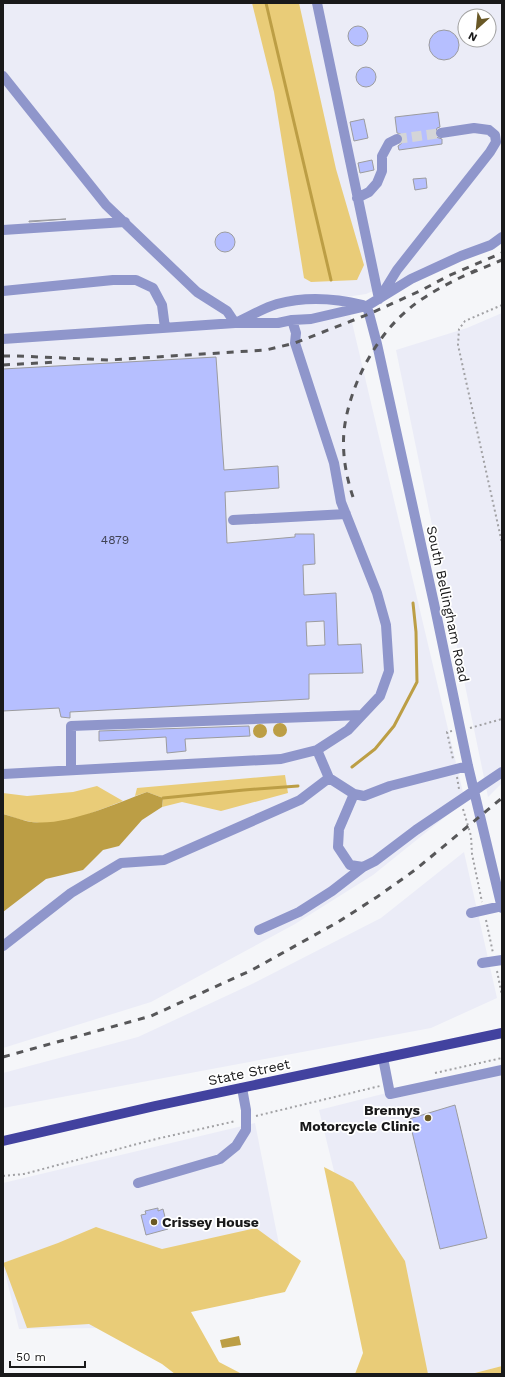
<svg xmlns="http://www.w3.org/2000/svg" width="505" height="1377" font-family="'Work Sans',sans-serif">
	<rect width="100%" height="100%" fill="#f5f6f9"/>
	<path fill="#ebecf7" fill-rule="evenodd" d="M3 3H502V237L366 294 346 297 465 801 373 875 295 924 151 1002 3 1048ZM465 16H489V40H465Z
		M502 313V783L488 797 396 350 467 328Z
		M464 852 497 998 431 1028 3 1108V1073L138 1037 252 984 381 918Z
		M502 1064V1366L471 1374H406L360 1277 319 1110Z
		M255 1123 285 1275 178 1291 189 1327 19 1329 3 1265V1183Z"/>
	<path fill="#e9cc78" d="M252 3H299L336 169 364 265 357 280 311 282 304 278 274 92Z
		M285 775 288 793 221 811 182 802 162 807 163 798 147 792 135 796 137 788Z
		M97 786 123 801C93 812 59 829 27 821 19 820 11 816 3 814V793L27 796 73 792Z
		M324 1167 353 1182 405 1261 428 1374H355L363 1353Z
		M96 1227 162 1249 256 1228 301 1261 285 1292 191 1312 219 1362 242 1374H175L162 1364 89 1324 27 1328 3 1263 58 1243Z
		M502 1366V1374H471Z"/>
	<path fill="#bc9e45" d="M273 730a7 7 0 1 1 14 0a7 7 0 1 1-14 0Z
		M253 731a7 7 0 1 1 14 0a7 7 0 1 1-14 0Z
		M147 792 163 798 162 807 142 820 119 846 103 850 83 870 46 879 3 912V814C11 816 18 819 26 821 61 829 114 804 147 792Z
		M239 1336 241 1345 222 1348 220 1340Z"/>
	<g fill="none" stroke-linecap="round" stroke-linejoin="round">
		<path stroke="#bc9e45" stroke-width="3" d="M266 3 331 280
			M352 767 375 749 394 726 417 682 416 632 413 603
			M163 798 244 790 298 786"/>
	</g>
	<path fill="#b6bfff" stroke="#9c9c9f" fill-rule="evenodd" d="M348 36a10 10 0 1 1 20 0a10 10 0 1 1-20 0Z
		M429 45a15 15 0 1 1 30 0a15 15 0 1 1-30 0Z
		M356 77a10 10 0 1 1 20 0a10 10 0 1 1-20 0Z
		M438 112 440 127 437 128 435 134 436 137 442 139V144L399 150 398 146 402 143 403 139 401 134 397 133 395 117Z
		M364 119 368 138 354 141 350 122Z
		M372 160 374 170 360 173 358 163Z
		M426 178 427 188 415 190 413 179Z
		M66 219 29 222V221Z
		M215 242a10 10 0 1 1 20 0a10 10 0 1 1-20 0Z
		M216 357 224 470 278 466 279 488 225 492 227 543 295 537V534H314L315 564 303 565 304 595 336 593 338 645 361 644 363 673 309 674V699L70 712V718L61 717 59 708 3 711V369ZM324 621 325 645 307 646 306 622Z
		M249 726 250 736 185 739 186 751 167 753 166 737 99 741V731Z
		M455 1105 487 1238 440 1249 409 1119Z
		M158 1208V1211L163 1209 168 1229 146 1235 141 1215 146 1214 145 1211Z"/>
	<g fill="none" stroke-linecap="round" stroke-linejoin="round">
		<path stroke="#d4d5d8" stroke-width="10" stroke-dasharray="10 5" stroke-linecap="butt" d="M397 139 441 133"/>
		<path stroke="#a1a1a4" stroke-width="2" stroke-dasharray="2 3" stroke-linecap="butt" d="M502 305 465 321 459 329 458 345 502 543
			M470 728 502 719
			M452 731 447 732 453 759
			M457 777 459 789
			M463 809 471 836 472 854 482 902
			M486 920 493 953
			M497 971 502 996
			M435 1073 502 1058
			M256 1116 380 1086
			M3 1176 24 1174 156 1139 236 1121"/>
		<path stroke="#8f96cb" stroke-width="10" d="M317 3 379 299
			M3 76 106 205 197 292 227 311 235 323C249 317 263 308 277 304 306 296 334 298 363 305
			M357 198 369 192 377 183 382 171V156L389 143 397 139
			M3 230 125 222
			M3 291 113 280H136L153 288 162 305 165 328
			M381 296 397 270 490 152 496 142 495 135 489 130 474 128 441 133
			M367 306 377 344 435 608 468 766 502 908
			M3 339 235 323H278L292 320 311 319 367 306 411 279 461 256 491 245 502 237
			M233 520 346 514
			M317 750 329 778 354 794 364 796 390 786 468 766
			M71 769V726L362 715
			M3 774 281 759 317 750 348 730 380 696 389 671 386 625 377 593 341 502 334 463 295 343 296 333 292 320
			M354 794 339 829 338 847 350 865 363 867
			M471 913 502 906
			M259 930 299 912 332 891 363 867 375 861 416 830 502 772
			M3 946 71 893 121 863 164 860 300 800 329 778
			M482 963 502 960
			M383 1058 390 1094 502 1070
			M138 1183 220 1159 236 1146 246 1130V1110L242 1088"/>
		<path stroke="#42429f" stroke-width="10" d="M3 1141 155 1106 502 1033"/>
		<path stroke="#575759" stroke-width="3" stroke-dasharray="7 7" stroke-linecap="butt" d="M471 273 502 260
			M3 356H17L109 360 266 350 295 343 369 314 422 290 448 276 502 253
			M3 365 57 362
			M353 497C346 476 342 454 344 431 349 387 375 336 410 308 428 293 455 280 476 270
			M3 1057 151 1016 252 970 338 922 377 897 415 870 502 798"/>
	</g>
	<g fill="#695826" stroke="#fff" stroke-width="1.5">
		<circle cx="428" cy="1118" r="4"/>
		<circle cx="154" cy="1222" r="4"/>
	</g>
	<g text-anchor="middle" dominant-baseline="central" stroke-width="3.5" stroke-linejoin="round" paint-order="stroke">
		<g font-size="12" fill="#404253">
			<text x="115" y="540">4879</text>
		</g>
		<g font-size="14" fill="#19191a" stroke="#fff">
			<text transform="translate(448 604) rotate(78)">South Bellingham Road</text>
			<text transform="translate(249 1072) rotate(-12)">State Street</text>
		</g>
		<g font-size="14" font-weight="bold" fill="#19191a" stroke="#fff" text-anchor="end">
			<text x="420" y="1110">Brennys<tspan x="420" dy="16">Motorcycle Clinic</tspan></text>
			<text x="162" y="1222" text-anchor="start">Crissey House</text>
		</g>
	</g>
	<rect width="505" height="1377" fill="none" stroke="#19191a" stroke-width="8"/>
	<g transform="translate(477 28) rotate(207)"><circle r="19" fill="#ffffff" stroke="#a3a3a3"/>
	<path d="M0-3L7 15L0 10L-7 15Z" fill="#695826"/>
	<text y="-6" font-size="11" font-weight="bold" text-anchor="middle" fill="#19191a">N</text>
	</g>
	<path d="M10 1361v6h75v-6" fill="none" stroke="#19191a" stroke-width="2"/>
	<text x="16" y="1361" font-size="12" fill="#19191a" stroke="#ffffff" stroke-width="3" paint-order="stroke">50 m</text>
</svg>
